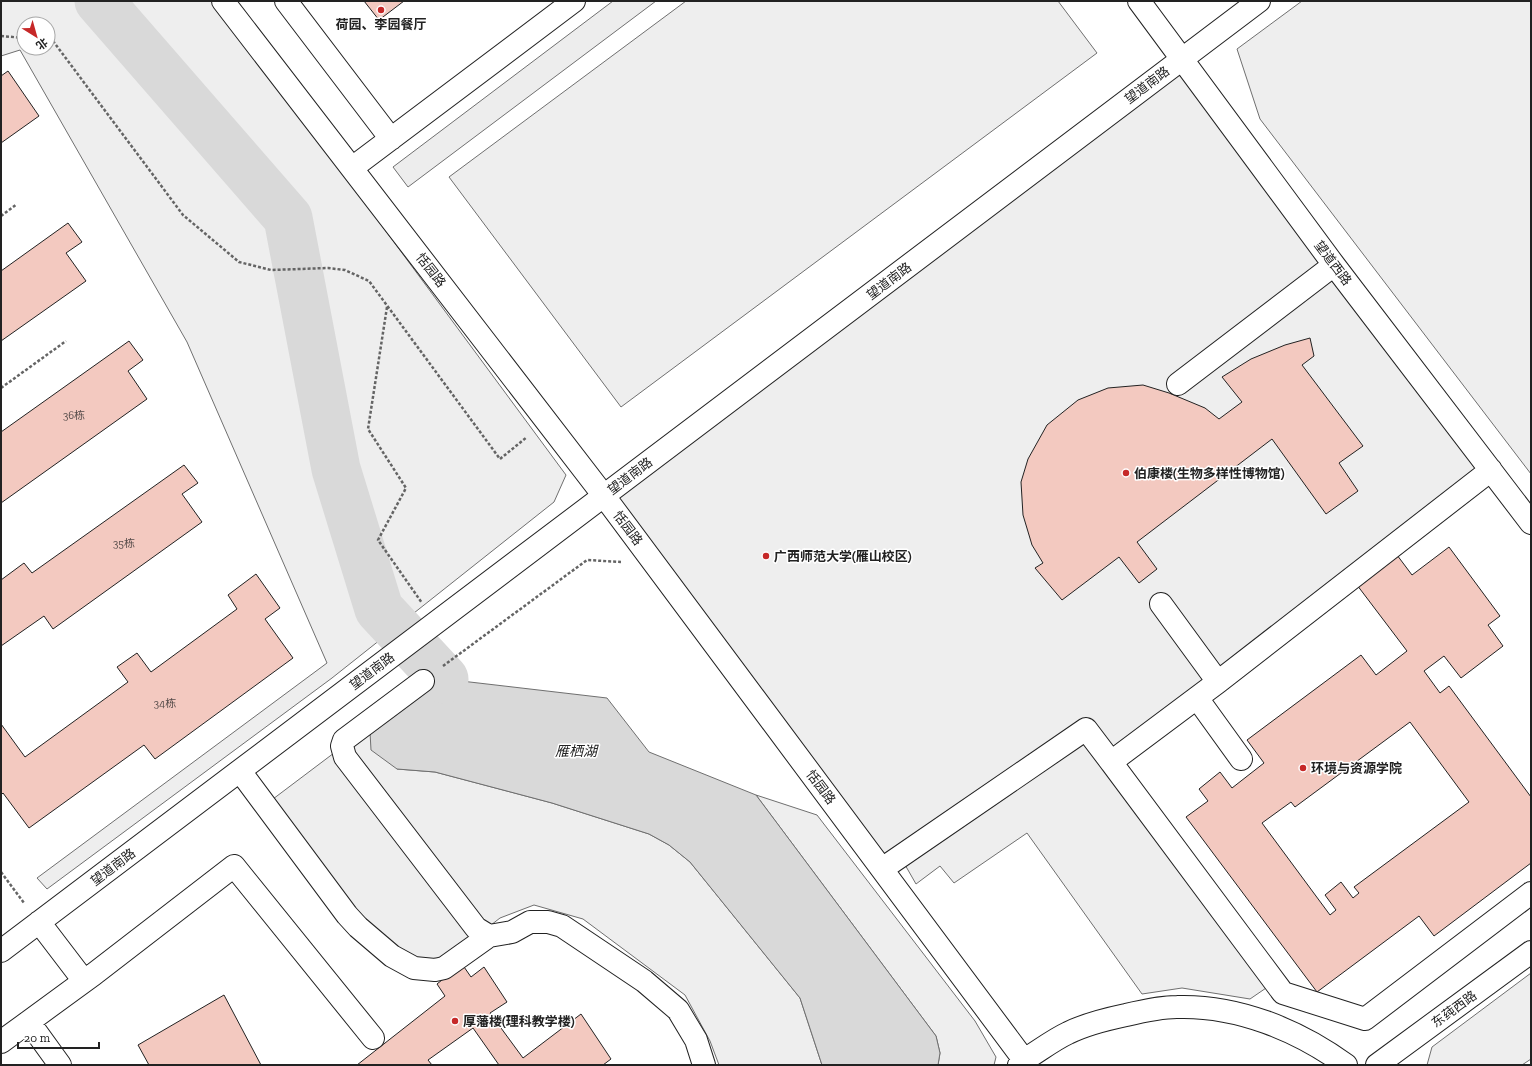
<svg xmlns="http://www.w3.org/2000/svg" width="1532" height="1066" font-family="'Zilla Slab','Noto Sans SC',serif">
	<rect width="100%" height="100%" fill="#fff"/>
	<path fill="#eee" stroke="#6f6f6f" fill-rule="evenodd" d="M1 1H216L566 475 554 502 332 678 47 889 37 878 327 663 187 342 20 50 1 56ZM24 24H48V48H24Z
		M686 1H1058L1097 53 621 407 449 177Z
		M1302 1H1531V474L1260 119 1237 49Z
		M1182 59 1491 470 1111 762 1086 729 882 869 604 496Z
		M391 710 397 769 435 772 552 803 649 834 669 845 690 862 800 998 822 1065H719L710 1041 685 995 583 919 534 905 500 918 451 956 422 963 392 947 339 891 273 799Z
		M1085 742 1269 986 1250 999 1182 988 1142 994 1027 833 954 883 940 866 916 884 904 863Z
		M756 795 817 815 975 1021 996 1057 994 1065H938L940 1053 936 1036Z
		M1531 973V1059L1522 1065H1427L1432 1047Z"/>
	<path fill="#ededed" stroke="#6f6f6f" d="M613 1H656L408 187 393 167Z"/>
	<path fill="#d9d9d9" stroke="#6f6f6f" d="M444 679 607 698 649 752 756 795 936 1036 940 1053 938 1065H822L800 998 690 862 669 845 649 834 552 803 435 772 397 769 371 750 370 732 391 710Z"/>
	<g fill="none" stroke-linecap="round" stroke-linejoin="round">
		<path stroke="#d9d9d9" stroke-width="49" d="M99 1 288 218 336 469 379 609 444 679"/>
	</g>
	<path fill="#f3c9c0" stroke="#222" fill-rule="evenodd" d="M364 1H404L379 20Z
		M8 71 39 116 1 143V76Z
		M68 223 82 242 66 253 86 281 1 341V271Z
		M1310 338 1314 356 1302 365 1363 446 1339 463 1358 491 1326 514 1272 439 1137 542 1157 569 1139 583 1119 557 1062 600 1035 568 1043 563 1032 545 1023 515 1021 482 1028 459 1047 425 1078 400 1108 388 1143 385 1169 393 1205 408 1219 419 1242 402 1222 377 1251 359 1285 345Z
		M129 341 143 360 128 371 147 399 1 503V432Z
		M184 465 198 483 182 494 202 522 53 629 44 616 1 646V580L24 563 32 573Z
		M1449 547 1500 616 1488 625 1503 646 1461 678 1444 656 1424 671 1440 693 1449 686 1531 797V863L1434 936 1419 916 1317 992 1186 817 1208 801 1199 789 1220 772 1232 788 1264 763 1247 740 1361 655 1376 675 1407 651 1357 585 1397 555 1412 575ZM1410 722 1469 802 1354 887 1359 893 1353 898 1341 882 1325 895 1336 910 1330 915 1262 823 1291 802 1295 807Z
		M256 574 280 608 265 619 293 658 155 759 144 745 29 828 3 793 1 795V724L25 757 128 682 117 667 137 653 151 672 237 609 228 595Z
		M462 964 471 977 484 967 507 1002 490 1013 523 1058 581 1014 611 1059 603 1065H499L473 1028 428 1060 432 1065H357L445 996 437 984Z
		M224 995 261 1065H149L138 1045Z"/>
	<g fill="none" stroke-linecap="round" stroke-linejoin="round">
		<g stroke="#222" stroke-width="24">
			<path id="minor" d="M223 1 604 496 1024 1060
				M286 1 391 139
				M1139 1 1334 265 1531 523
				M352 168 574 1
				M1178 384 1334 265
				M1491 470 1218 682 1111 762 1283 993 1365 1019 1531 893
				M1161 604 1218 682
				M423 681 344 740 342 746 345 757 476 928 489 936 512 932 530 922H548L562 926 644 981 678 1010 696 1040 704 1065
				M1197 698 1241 759
				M240 771 347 915 358 927 392 956 414 968 435 970 444 968 489 936
				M882 869 1086 729 1111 762
				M39 922 84 981
				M1 951 1259 1
				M29 1022 60 1065
				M1 1042 94 974 234 866 373 1038
				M1019 1065 1024 1060C1039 1051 1053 1040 1068 1033 1086 1024 1107 1019 1126 1015 1143 1011 1160 1007 1177 1007 1237 1005 1298 1030 1346 1065
				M1377 1065 1531 952"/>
		</g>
		<path stroke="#646464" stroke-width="2.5" stroke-dasharray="3 2" stroke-linecap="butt" d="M1 36 24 38
			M48 40 53 41 183 215 239 262 271 270 328 268 345 270 369 281 500 459 527 437
			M1 216 17 204
			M387 307 368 429 406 488 378 540 422 603
			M1 388 66 341
			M443 666 587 560 621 562
			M1 872 24 903"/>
		<use href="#minor" stroke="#fff" stroke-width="22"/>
	</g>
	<g fill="#c62828" stroke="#fff" stroke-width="1.5">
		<circle cx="381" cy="10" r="4"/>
		<circle cx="1126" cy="473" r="4"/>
		<circle cx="766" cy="556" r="4"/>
		<circle cx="1303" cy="768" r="4"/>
		<circle cx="455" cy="1021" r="4"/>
	</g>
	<g text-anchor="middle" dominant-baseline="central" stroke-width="3" stroke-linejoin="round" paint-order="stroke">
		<g font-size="11" fill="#564c4a">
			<text x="74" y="415">36栋</text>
			<text x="124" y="543">35栋</text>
			<text x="165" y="703">34栋</text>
		</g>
		<g font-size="13" font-weight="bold" fill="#222" stroke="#fff" text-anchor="start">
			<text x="381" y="24" text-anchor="middle">荷园、李园餐厅</text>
			<text x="1134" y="473">伯康楼(生物多样性博物馆)</text>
			<text x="774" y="556">广西师范大学(雁山校区)</text>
			<text x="1311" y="768">环境与资源学院</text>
			<text x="463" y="1021">厚藩楼(理科教学楼)</text>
		</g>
		<g font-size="13" fill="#222" stroke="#fff">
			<text transform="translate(1147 85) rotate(-37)">望道南路</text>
			<text transform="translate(1333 263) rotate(53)">望道西路</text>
			<text transform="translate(431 270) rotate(52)">恬园路</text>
			<text transform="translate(889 281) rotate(-37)">望道南路</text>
			<text transform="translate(630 476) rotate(-37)">望道南路</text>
			<text transform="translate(628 528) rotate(53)">恬园路</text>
			<text transform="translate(372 671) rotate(-37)">望道南路</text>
			<text transform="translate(821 787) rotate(53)">恬园路</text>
			<text transform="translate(113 867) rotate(-37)">望道南路</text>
			<text transform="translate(1454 1009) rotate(-36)">东莼西路</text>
		</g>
		<g font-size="14" font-style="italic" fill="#222" stroke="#fff">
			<text x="576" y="751">雁栖湖</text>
		</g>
	</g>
	<rect width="1532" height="1066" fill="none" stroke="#222222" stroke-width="4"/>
	<g transform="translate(36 36) rotate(143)"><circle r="19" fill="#ffffff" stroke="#a7a7a7"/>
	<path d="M0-3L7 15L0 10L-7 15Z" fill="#c62828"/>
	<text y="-6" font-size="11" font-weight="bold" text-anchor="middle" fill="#222222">北</text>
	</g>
	<path d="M18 1042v6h81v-6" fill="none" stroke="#222222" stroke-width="2"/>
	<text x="24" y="1042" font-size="12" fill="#222222" stroke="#ffffff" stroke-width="3" paint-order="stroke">20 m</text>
</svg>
